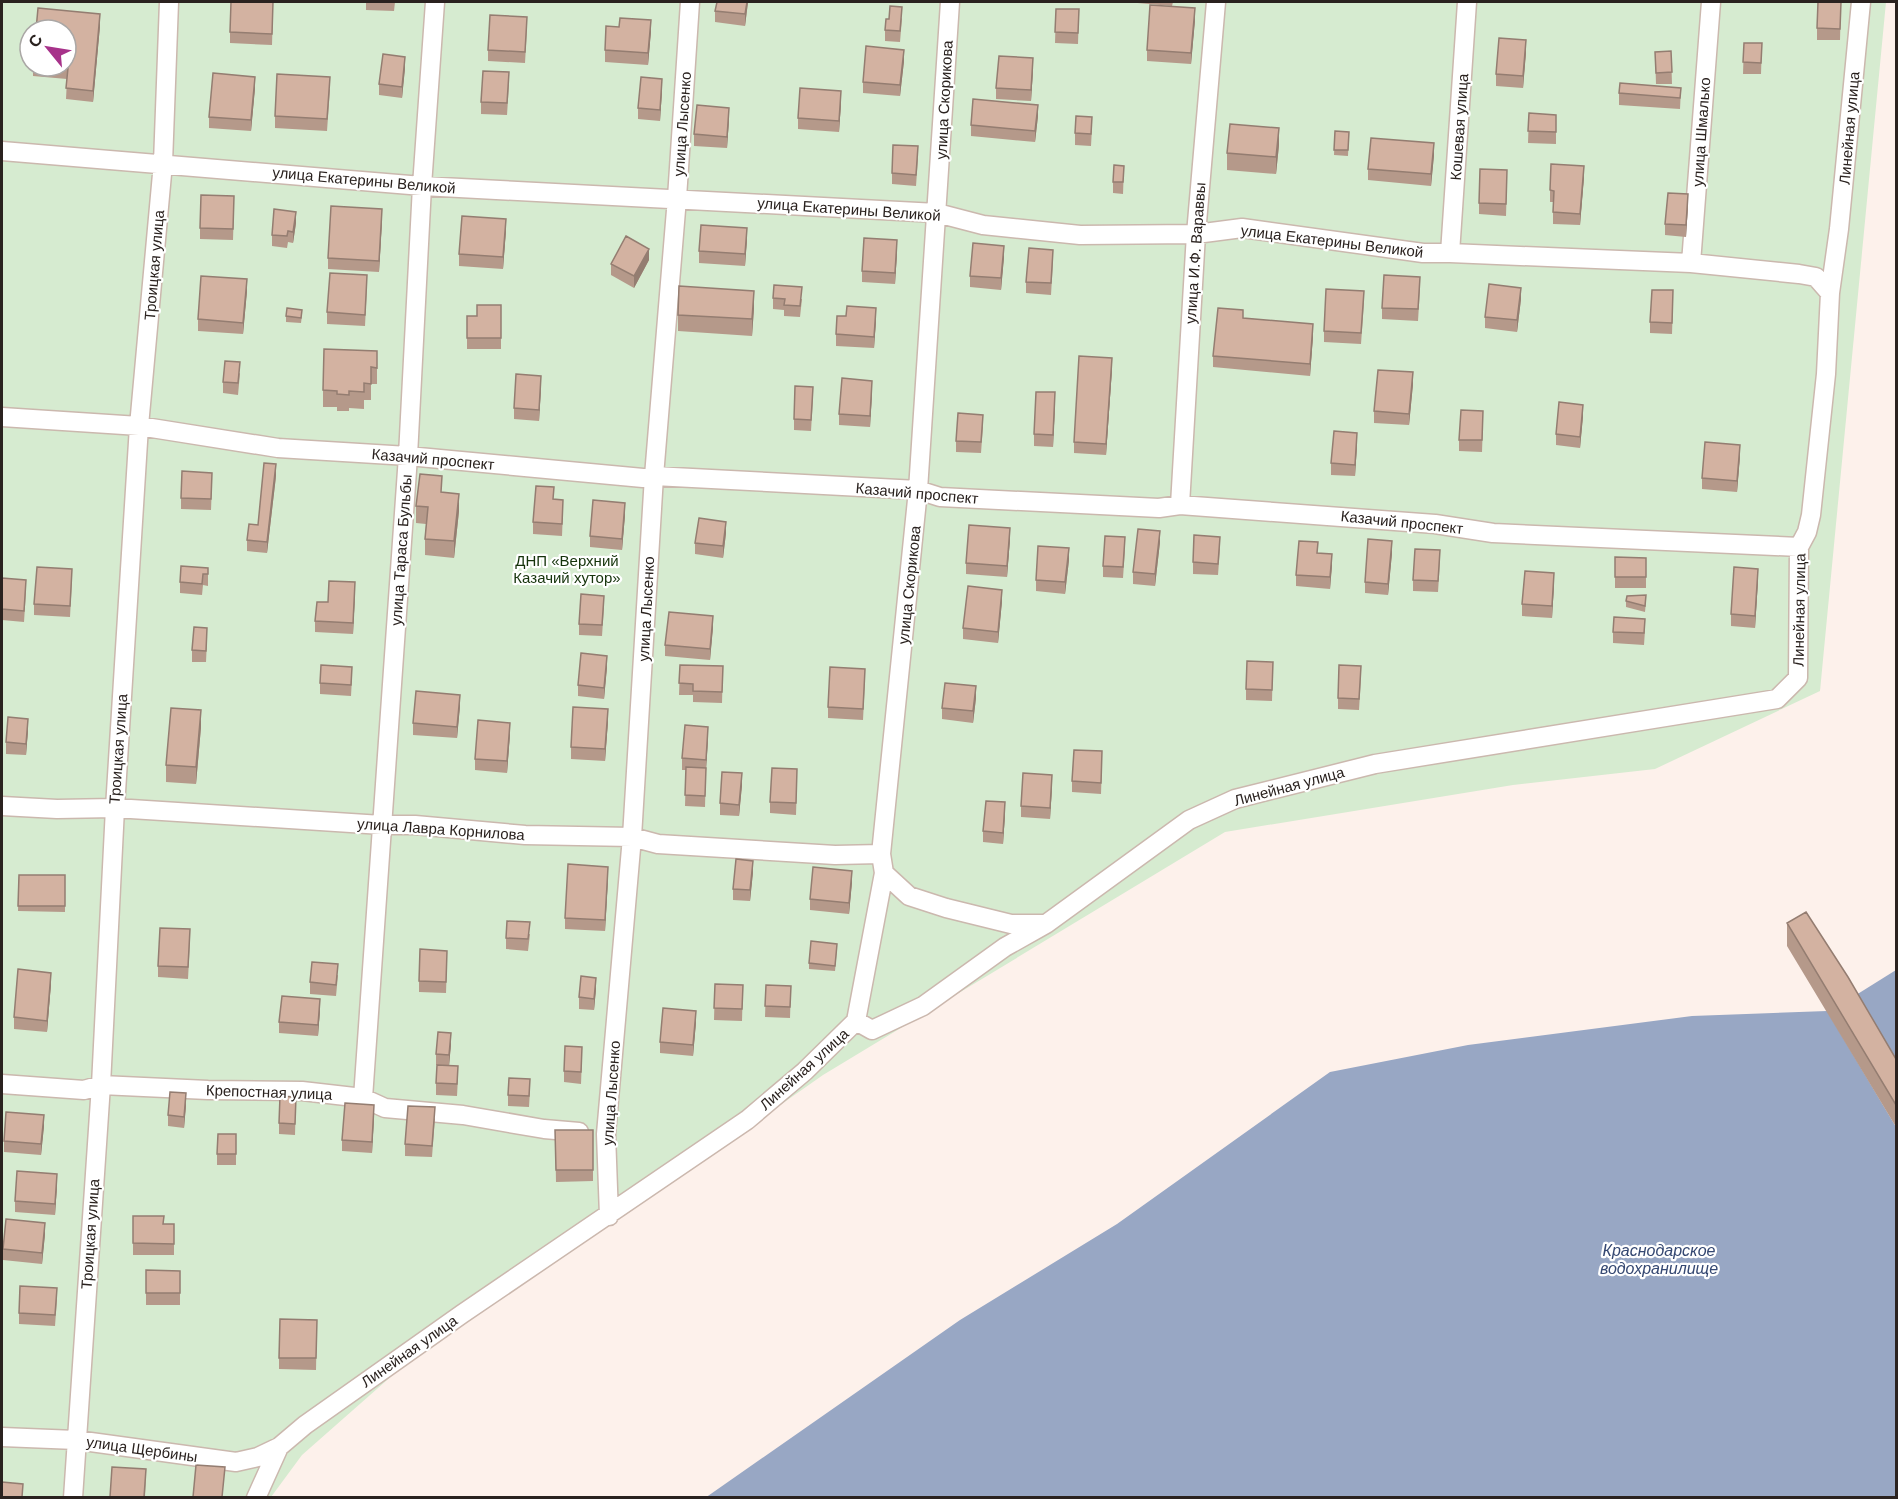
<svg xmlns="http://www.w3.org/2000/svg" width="1898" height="1499" font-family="Helvetica,sans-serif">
	<rect width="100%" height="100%" fill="#fdf1eb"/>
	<path fill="#d6ebd0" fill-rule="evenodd" d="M2 2H1886L1820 691 1655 769 1513 785 1225 832 823 1075 776 1108 462 1314 302 1455 271 1497 2 1498ZM30 30H66V66H30Z"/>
	<path fill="#98a7c4" d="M1896 970V1081L1848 1000Z
		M1827 1011 1896 1127V1497L705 1498 960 1320 1117 1224 1330 1072 1468 1045 1692 1016Z"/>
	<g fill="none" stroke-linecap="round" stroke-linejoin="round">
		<g stroke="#cbb8ae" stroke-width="21">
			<path id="street" d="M2 151 422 186 937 213 983 225 1080 235 1196 234 1242 228 1423 253H1450L1691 263 1799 274 1816 277 1830 293
				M1450 253 1467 2
				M1691 263 1711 2
				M2 417 139 426 278 448 408 456 643 478 654 476 918 490 940 497 1159 508 1180 505 1435 524 1493 533 1799 547
				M1180 505 1196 234 1216 2
				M2 806 57 809 115 808 382 825H415L525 835 632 837 658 844 835 855 881 854
				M884 873 909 896 946 908 1011 924H1043
				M856 1021 884 873 881 854 918 490 950 2
				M2 1084 84 1090 101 1085 208 1090 302 1091 363 1098 385 1108 463 1115 544 1129 579 1132
				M363 1098 408 456 422 186 435 2
				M609 1216 606 1134 632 837 654 476 677 198 690 2
				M2 1437 76 1440 236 1462 258 1457 279 1447
				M73 1498 101 1085 115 808 139 426 163 163 169 2
				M256 1498 279 1447 305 1425 462 1314 747 1120 805 1071 856 1021 872 1030 923 1006 1005 947 1046 924 1189 820 1235 799 1375 764 1777 699 1798 678 1799 547 1807 532 1811 515 1826 374 1830 293 1839 229 1861 2"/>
		</g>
		<use href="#street" stroke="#fff" stroke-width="18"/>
	</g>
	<path fill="#b5998a" d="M366 2H395L394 11 366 10Z
		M748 2 745 26 715 22V11Z
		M1126 2H1173L1172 6Z
		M1841 2 1840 40H1817V28Z
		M1056 9H1079L1078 44 1055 43Z
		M273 10 272 45 230 43V32Z
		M902 18 900 42 885 41V30Z
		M1195 20 1191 64 1147 61V50Z
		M100 26 93 102 66 99 67 79 33 76V66H66Z
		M619 27 651 31 648 65 605 62V50Z
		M527 28 525 63 488 61V50Z
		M1744 43H1762L1761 74H1743Z
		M1671 51 1672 84H1656L1655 52Z
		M1526 52 1523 88 1496 86V74Z
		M904 61 900 96 863 93V82Z
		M405 68 402 98 379 95V84Z
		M1033 69 1031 101 996 99V88Z
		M509 84 507 115 481 114V102Z
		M255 88 251 131 209 128V117Z
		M1681 88 1680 109 1619 105V93Z
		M330 89 327 131 275 128V116Z
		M662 90 660 121 638 119V108Z
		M841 103 839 132 798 129V118Z
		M1529 113 1556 126V144L1528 143Z
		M1038 116 1035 142 971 136V125Z
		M729 119 727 148 694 146V134Z
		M1092 128 1091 146 1075 145V133Z
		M1335 131 1349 132 1348 156 1334 155Z
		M1279 145 1276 174 1227 170V153Z
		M1434 155 1431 186 1368 180V169Z
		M918 158 916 186 892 184V173Z
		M1124 166 1123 194 1113 193V182Z
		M1584 177 1580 225 1553 224V202H1550V190Z
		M1507 181 1506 216 1479 214V203Z
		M1688 205 1686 237 1665 235V224Z
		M234 207 233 240 200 239V228Z
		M382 220 379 272 328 269V258Z
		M296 223 293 243 288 242 287 248 272 246V235Z
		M506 230 503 269 459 266V254Z
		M747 239 745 266 699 263V251Z
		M897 252 895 284 862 282V271Z
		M1004 257 1001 290 970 287V276Z
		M649 260 634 288 611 275V264Z
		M1053 261 1051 295 1026 293V282Z
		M367 286 365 326 327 324V312Z
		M1420 288 1418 321 1382 319V308Z
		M247 291 243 334 198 331V319Z
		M773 298 802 299 800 317 784 316V310L773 309Z
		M1521 299 1517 332 1485 328V317Z
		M1364 302 1361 344 1324 342V331Z
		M1673 302 1672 334 1650 333V322Z
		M501 305V349H467V316H477Z
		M754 308 752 336 678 331V315Z
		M302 315 301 323 286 322V316Z
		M846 316 876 320 874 348 836 346V334Z
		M1243 318 1313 336 1310 376 1213 367V356Z
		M377 351V384H371V400H364V409L349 408V411H337V407H323V390Z
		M1112 369 1106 455 1074 453V442Z
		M240 373 238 395 223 393V382Z
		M1413 384 1409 425 1374 423V411Z
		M541 387 539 421 514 419V408Z
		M872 392 870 427 839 425V414Z
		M813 398 811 431 794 430V419Z
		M1055 404 1053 447 1034 446V434Z
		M1583 416 1580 448 1556 445V434Z
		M1483 422 1482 452 1459 451V440Z
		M983 426 981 453 956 452V441Z
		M1357 444 1355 476 1331 475V463Z
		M1740 456 1737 492 1702 489V478Z
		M276 476 267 553 247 551V540L258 525Z
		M212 484 211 510 181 509V498Z
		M442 492 459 511 454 558 425 555V539L426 524 416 523V506Z
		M553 499 563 511 562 536 533 534V522Z
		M625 515 622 550 590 547V536Z
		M726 533 723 558 695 554V543Z
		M1010 539 1007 577 966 574V563Z
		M1160 542 1155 586 1133 584V572Z
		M1220 548 1218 575 1193 574V562Z
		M1125 549 1123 578 1103 577V566Z
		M1318 553 1332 565 1330 589 1296 586V575Z
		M1392 553 1388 595 1365 593V582Z
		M1615 557 1646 558V588H1615Z
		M1069 560 1065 594 1036 591V580Z
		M1440 561 1438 592 1413 591V580Z
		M208 568V586L203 585 202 595 180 593V582Z
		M2 578 26 591 24 622 2 620Z
		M72 580 70 617 34 615V604Z
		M1758 580 1755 628 1731 626V614Z
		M1554 584 1552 618 1522 616V604Z
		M355 593 353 634 315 632V621L328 602Z
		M1002 601 998 643 963 639V628Z
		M1626 601H1646L1645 612 1626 607Z
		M604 607 602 636 579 635V624Z
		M713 627 710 660 665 656V645Z
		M1645 630 1644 645 1613 643V632Z
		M207 640 206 662H192V650Z
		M1273 662 1272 701 1246 700V689Z
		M680 665 723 666 722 703 693 702V695H679Z
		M607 667 604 699 578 696V685Z
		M1361 677 1359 710 1338 709V698Z
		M352 678 351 696 320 694V683Z
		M865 680 863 720 828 718V707Z
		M976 698 973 723 942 719V708Z
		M460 706 457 738 413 735V723Z
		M608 721 605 761 571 759V747Z
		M201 727 196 784 166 782V765Z
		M28 730 26 755 6 754V742Z
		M510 734 507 773 475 770V759Z
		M708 738 706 768 705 807 685 806 686 770H682V758Z
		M1102 762 1101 794 1072 792V781Z
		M797 780 796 815 770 813V802Z
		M742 785 739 816 720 815V803Z
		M1052 786 1050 819 1021 817V806Z
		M1005 814 1003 844 983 842V831Z
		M753 872 750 901 733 900V889Z
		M19 875H65V912L18 911Z
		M608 878 605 931 565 929V918Z
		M852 882 849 914 810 910V899Z
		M1787 923 1896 1059V1127L1787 946Z
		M530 934 528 951 506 949V938Z
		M190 941 188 979 158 977V966Z
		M837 949 835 971 809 969V963Z
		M447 962 446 993 419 992V981Z
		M338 975 336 996 310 994V982Z
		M51 984 47 1032 14 1029V1017Z
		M715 984 743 985 742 1021 714 1020Z
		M766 985 791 986 790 1018 765 1017Z
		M596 989 594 1010 579 1009V997Z
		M320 1010 318 1036 279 1033V1022Z
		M696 1022 693 1056 660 1053V1042Z
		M451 1044 449 1066 458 1077 457 1096 436 1095V1083L439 1065H436V1054Z
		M582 1058 581 1084 564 1082V1071Z
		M530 1090 529 1107 508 1106V1095Z
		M296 1097 295 1135 279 1134V1123Z
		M186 1105 184 1128 168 1126V1115Z
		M374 1116 372 1153 342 1151V1140Z
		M435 1118 432 1157 405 1156V1144Z
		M44 1126 41 1155 4 1152V1141Z
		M555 1130H593V1181L556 1182Z
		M236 1134V1165H217V1154Z
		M57 1185 55 1215 15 1212V1201Z
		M133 1216 163 1224H174V1255H133Z
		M45 1234 42 1264 3 1260V1249Z
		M146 1270 180 1271V1305H146Z
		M57 1299 55 1326 19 1324V1313Z
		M317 1320 316 1370 279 1369V1358Z"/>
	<path fill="#947d71" d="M747 2H748L745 26V14Z
		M1195 8V20L1191 64V53Z
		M100 14V26L93 102V91Z
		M651 20V31L648 65V53Z
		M1526 40V52L1523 88V76Z
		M904 50V61L900 96V85Z
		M405 57V68L402 98V87Z
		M1033 58V69L1031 101V90Z
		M255 77V88L251 131V120Z
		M662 79V90L660 121V110Z
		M841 91V103L839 132V121Z
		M1038 105V116L1035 142V131Z
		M729 108V119L727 148V137Z
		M1279 128V145L1276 174V157Z
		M1434 143V155L1431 186V174Z
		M1584 166V177L1580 225V214Z
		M1688 194V205L1686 237V225Z
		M382 209V220L379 272V261Z
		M296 212V223L293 243V232Z
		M506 219V230L503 269V257Z
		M747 228V239L745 266V254Z
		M897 240V252L895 284V273Z
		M1004 246V257L1001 290V278Z
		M649 249V260L634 288V276Z
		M247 279V291L243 334V323Z
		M1521 288V299L1517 332V320Z
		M754 291V308L752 336V319Z
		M876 308V320L874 348V337Z
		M1313 324V336L1310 376V364Z
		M1112 358V369L1106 455V444Z
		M1413 372V384L1409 425V414Z
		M541 376V387L539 421V410Z
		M872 381V392L870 427V416Z
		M1055 392V404L1053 447V435Z
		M1583 405V416L1580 448V437Z
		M1357 433V444L1355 476V465Z
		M1740 445V456L1737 492V481Z
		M276 464V476L267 553V542Z
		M459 494V511L454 558V541Z
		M625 503V515L622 550V539Z
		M726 522V533L723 558V546Z
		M1010 528V539L1007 577V566Z
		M1160 531V542L1155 586V574Z
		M1392 541V553L1388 595V584Z
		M1069 548V560L1065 594V582Z
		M1332 554V565L1330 589V577Z
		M1758 569V580L1755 628V616Z
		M1554 573V584L1552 618V606Z
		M355 582V593L353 634V623Z
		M1002 590V601L998 643V632Z
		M713 616V627L710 660V649Z
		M607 656V667L604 699V688Z
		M976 686V698L973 723V711Z
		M460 695V706L457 738V727Z
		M608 709V721L605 761V749Z
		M201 710V727L196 784V767Z
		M28 719V730L26 755V744Z
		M510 723V734L507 773V761Z
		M708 727V738L706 771V760Z
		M742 773V785L739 816V805Z
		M1052 775V786L1050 819V808Z
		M1005 802V814L1003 844V833Z
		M753 861V872L750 901V890Z
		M608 867V878L605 931V920Z
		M852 871V882L849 914V903Z
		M51 973V984L47 1032V1021Z
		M596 978V989L594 1010V999Z
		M320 999V1010L318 1036V1025Z
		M696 1011V1022L693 1056V1045Z
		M451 1033V1044L449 1066V1055Z
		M186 1093V1105L184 1128V1117Z
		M374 1105V1116L372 1153V1142Z
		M44 1115V1126L41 1155V1144Z
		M57 1174V1185L55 1215V1204Z
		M45 1223V1234L42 1264V1253Z
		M146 1469 145 1497H144Z"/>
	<path fill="#d3b2a1" stroke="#947d71" stroke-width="1.5" d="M231 2H273L272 34 230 32Z
		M717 2H747L745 14 715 11Z
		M1818 2H1841L1840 29 1817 28Z
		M1150 5 1195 8 1191 53 1147 50Z
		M890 6 902 7 900 31 885 30 886 19H889Z
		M38 8 100 14 93 91 66 88 68 68 45 66H66V30H36Z
		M1056 9H1079L1078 33 1055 32Z
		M490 15 527 17 525 52 488 50Z
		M620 18 651 20 648 53 605 50 606 26 619 27Z
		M1499 38 1526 40 1523 76 1496 74Z
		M1744 43H1762L1761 63 1743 62Z
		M866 46 904 50 900 85 863 82Z
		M1671 51 1672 72 1656 73 1655 52Z
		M383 54 405 57 402 87 379 84Z
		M999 56 1033 58 1031 90 996 88Z
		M483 71 509 72 507 103 481 102Z
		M213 73 255 77 251 120 209 117Z
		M277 74 330 77 327 119 275 116Z
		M641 77 662 79 660 110 638 108Z
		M1620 83 1681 88 1680 98 1619 93Z
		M800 88 841 91 839 121 798 118Z
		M973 99 1038 105 1035 131 971 125Z
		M697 105 729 108 727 137 694 134Z
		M1529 113 1556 115V132L1528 131Z
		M1076 116 1092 117 1091 134 1075 133Z
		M1230 124 1279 128 1276 157 1227 153Z
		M1335 131 1349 132 1348 150H1334Z
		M1371 138 1434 143 1431 174 1368 169Z
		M893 145 918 146 916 175 892 173Z
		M1551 164 1584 166 1580 214 1553 212 1554 191 1550 190Z
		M1114 165 1124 166 1123 182H1113Z
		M1480 169 1507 170 1506 204 1479 203Z
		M1668 193 1688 194 1686 225 1665 224Z
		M201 195 234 196 233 229 200 228Z
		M331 206 382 209 379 261 328 258Z
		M274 209 296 212 293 232 288 231 287 236 272 235Z
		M462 216 506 219 503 257 459 254Z
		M701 225 747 228 745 254 699 251Z
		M626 236 649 249 634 276 611 264Z
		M864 238 897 240 895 273 862 271Z
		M973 243 1004 246 1001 278 970 276Z
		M1029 248 1053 250 1051 283 1026 282Z
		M330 273 367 275 365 315 327 312Z
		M1384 275 1420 277 1418 309 1382 308Z
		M201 276 247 279 243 323 198 319Z
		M1489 284 1521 288 1517 320 1485 317Z
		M774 285 802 287 800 306 784 305 785 299 773 298Z
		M679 286 754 291 752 319 678 315Z
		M1326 289 1364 291 1361 333 1324 331Z
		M1652 290H1673L1672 323 1650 322Z
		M477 305H501V338H467V316H477Z
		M847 306 876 308 874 337 836 334 837 316H846Z
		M287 308 302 310 301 318 286 316Z
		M1218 308 1243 310V318L1313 324 1310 364 1213 356Z
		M324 349 377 351V368L371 367V384L364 383V392L349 391V395L337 394V391L323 390Z
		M1079 356 1112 358 1106 444 1074 442Z
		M225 361 240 362 238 383 223 382Z
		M1378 370 1413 372 1409 414 1374 411Z
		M516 374 541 376 539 410 514 408Z
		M842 378 872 381 870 416 839 414Z
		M795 386 813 387 811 420 794 419Z
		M1036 392H1055L1053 435 1034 434Z
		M1559 402 1583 405 1580 437 1556 434Z
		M1461 410 1483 411 1482 440H1459Z
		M958 413 983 415 981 442 956 441Z
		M1334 431 1357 433 1355 465 1331 463Z
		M1705 442 1740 445 1737 481 1702 478Z
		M264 463 276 464 267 542 247 540 249 524 258 525Z
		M182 471 212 473 211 499 181 498Z
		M420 474 442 476 441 492 459 494 454 541 425 539 428 507 416 506Z
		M536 486 554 487 553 499 563 500 562 524 533 522Z
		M593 500 625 503 622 539 590 536Z
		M699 518 726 522 723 546 695 543Z
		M969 525 1010 528 1007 566 966 563Z
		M1138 529 1160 531 1155 574 1133 572Z
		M1194 535 1220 537 1218 564 1193 562Z
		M1105 536 1125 537 1123 567 1103 566Z
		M1368 539 1392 541 1388 584 1365 582Z
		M1299 541 1318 542 1317 553 1332 554 1330 577 1296 575Z
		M1038 546 1069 548 1065 582 1036 580Z
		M1415 549 1440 550 1438 581 1413 580Z
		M1615 557 1646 558V577H1615Z
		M181 566 208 568V574H203L202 584 180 582Z
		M37 567 72 569 70 606 34 604Z
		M1734 567 1758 569 1755 616 1731 614Z
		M1525 571 1554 573 1552 606 1522 604Z
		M2 578 26 580 24 611 2 609Z
		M329 581 355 582 353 623 315 621 317 602H328Z
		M968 586 1002 590 998 632 963 628Z
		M581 594 604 596 602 625 579 624Z
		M1646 595 1645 606 1626 601 1627 596Z
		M669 612 713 616 710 649 665 645Z
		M1614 617 1645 619 1644 633 1613 632Z
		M194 627 207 628 206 651 192 650Z
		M581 653 607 656 604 688 578 685Z
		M1247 661 1273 662 1272 690 1246 689Z
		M321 665 352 667 351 685 320 683Z
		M680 665 723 666 722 692 693 691V684L679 683Z
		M1339 665 1361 666 1359 699 1338 698Z
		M830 667 865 669 863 709 828 707Z
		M945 683 976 686 973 711 942 708Z
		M416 691 460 695 457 727 413 723Z
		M573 707 608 709 605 749 571 747Z
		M171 708 201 710 196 767 166 765Z
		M8 717 28 719 26 744 6 742Z
		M478 720 510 723 507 761 475 759Z
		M685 725 708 727 706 760 682 758Z
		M1074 750 1102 751 1101 783 1072 781Z
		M686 767 706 768 705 796 685 795Z
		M772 768 797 769 796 803 770 802Z
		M722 772 742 773 739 805 720 803Z
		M1023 773 1052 775 1050 808 1021 806Z
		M986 801 1005 802 1003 833 983 831Z
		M736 859 753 861 750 890 733 889Z
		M568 864 608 867 605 920 565 918Z
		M813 867 852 871 849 903 810 899Z
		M19 875H65V906H18Z
		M1806 912 1848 977 1896 1059V1105L1787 923Z
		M507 921 530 922 528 939 506 938Z
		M160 928 190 929 188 967 158 966Z
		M811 941 837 944 835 966 809 963Z
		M420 949 447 951 446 982 419 981Z
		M312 962 338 964 336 985 310 982Z
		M18 969 51 973 47 1021 14 1017Z
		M581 976 596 978 594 999 579 997Z
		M715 984 743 985 742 1009 714 1008Z
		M766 985 791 986 790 1007 765 1006Z
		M282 996 320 999 318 1025 279 1022Z
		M663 1008 696 1011 693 1045 660 1042Z
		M438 1032 451 1033 449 1055 436 1054Z
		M565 1046 582 1047 581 1072 564 1071Z
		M437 1065 458 1066 457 1084 436 1083Z
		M509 1078 530 1079 529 1096 508 1095Z
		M170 1092 186 1093 184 1117 168 1115Z
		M280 1096 296 1097 295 1124 279 1123Z
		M345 1103 374 1105 372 1142 342 1140Z
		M408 1106 435 1107 432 1146 405 1144Z
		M6 1112 44 1115 41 1144 4 1141Z
		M555 1130H593V1170H556Z
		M218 1134H236V1154H217Z
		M17 1171 57 1174 55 1204 15 1201Z
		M133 1216H164L163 1224H174V1244L133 1243Z
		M6 1219 45 1223 42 1253 3 1249Z
		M146 1270 180 1271V1293H146Z
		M20 1286 57 1288 55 1315 19 1313Z
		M280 1319 317 1320 316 1358H279Z
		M196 1465 225 1467 222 1497H193Z
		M112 1467 146 1469 144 1497H110Z
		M2 1482 23 1484 22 1497H2Z"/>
	<g text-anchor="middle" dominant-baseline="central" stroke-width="4.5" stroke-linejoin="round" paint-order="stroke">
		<g font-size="15" fill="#2a221f" stroke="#fff">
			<text transform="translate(944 100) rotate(-87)">улица Скорикова</text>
			<text transform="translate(682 124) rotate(-86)">улица Лысенко</text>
			<text transform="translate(1459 127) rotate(-86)">Кошевая улица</text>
			<text transform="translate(1849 128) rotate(-85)">Линейная улица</text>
			<text transform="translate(1701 132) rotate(-86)">улица Шмалько</text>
			<text transform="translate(364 180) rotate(5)">улица Екатерины Великой</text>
			<text transform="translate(849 209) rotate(4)">улица Екатерины Великой</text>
			<text transform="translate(1332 241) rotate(7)">улица Екатерины Великой</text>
			<text transform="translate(1195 253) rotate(-86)">улица И.Ф. Вараввы</text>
			<text transform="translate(154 265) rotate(-85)">Троицкая улица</text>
			<text transform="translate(433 459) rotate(5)">Казачий проспект</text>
			<text transform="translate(917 493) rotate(5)">Казачий проспект</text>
			<text transform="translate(1402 522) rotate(6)">Казачий проспект</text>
			<text transform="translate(401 550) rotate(-86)">улица Тараса Бульбы</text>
			<text transform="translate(909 585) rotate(-84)">улица Скорикова</text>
			<text transform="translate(646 609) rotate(-87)">улица Лысенко</text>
			<text transform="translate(1799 610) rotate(-89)">Линейная улица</text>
			<text transform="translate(118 749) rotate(-86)">Троицкая улица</text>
			<text transform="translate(1289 786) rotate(-15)">Линейная улица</text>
			<text transform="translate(441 829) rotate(4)">улица Лавра Корнилова</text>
			<text transform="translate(804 1069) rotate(-42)">Линейная улица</text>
			<text transform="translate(269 1092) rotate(2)">Крепостная улица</text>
			<text transform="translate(611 1093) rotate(-86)">улица Лысенко</text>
			<text transform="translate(90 1234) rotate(-86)">Троицкая улица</text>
			<text transform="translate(409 1351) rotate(-35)">Линейная улица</text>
			<text transform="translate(142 1449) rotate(8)">улица Щербины</text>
		</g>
		<g font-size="15" fill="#15330b" stroke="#fff">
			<text x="567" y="560">ДНП «Верхний<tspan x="567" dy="17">Казачий хутор»</tspan></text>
		</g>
		<g font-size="16" font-style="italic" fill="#354872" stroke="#fff">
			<text x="1659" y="1250">Краснодарское<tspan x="1659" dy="18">водохранилище</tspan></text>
		</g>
	</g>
	<rect width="1898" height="1499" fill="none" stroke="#2a221f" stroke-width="6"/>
	<g transform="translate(48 48) rotate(300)"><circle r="28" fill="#ffffff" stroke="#aaa7a5" stroke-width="1.5"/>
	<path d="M0-4.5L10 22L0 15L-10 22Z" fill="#a7328a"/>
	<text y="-9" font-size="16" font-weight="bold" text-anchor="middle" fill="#2a221f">С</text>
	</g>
</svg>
